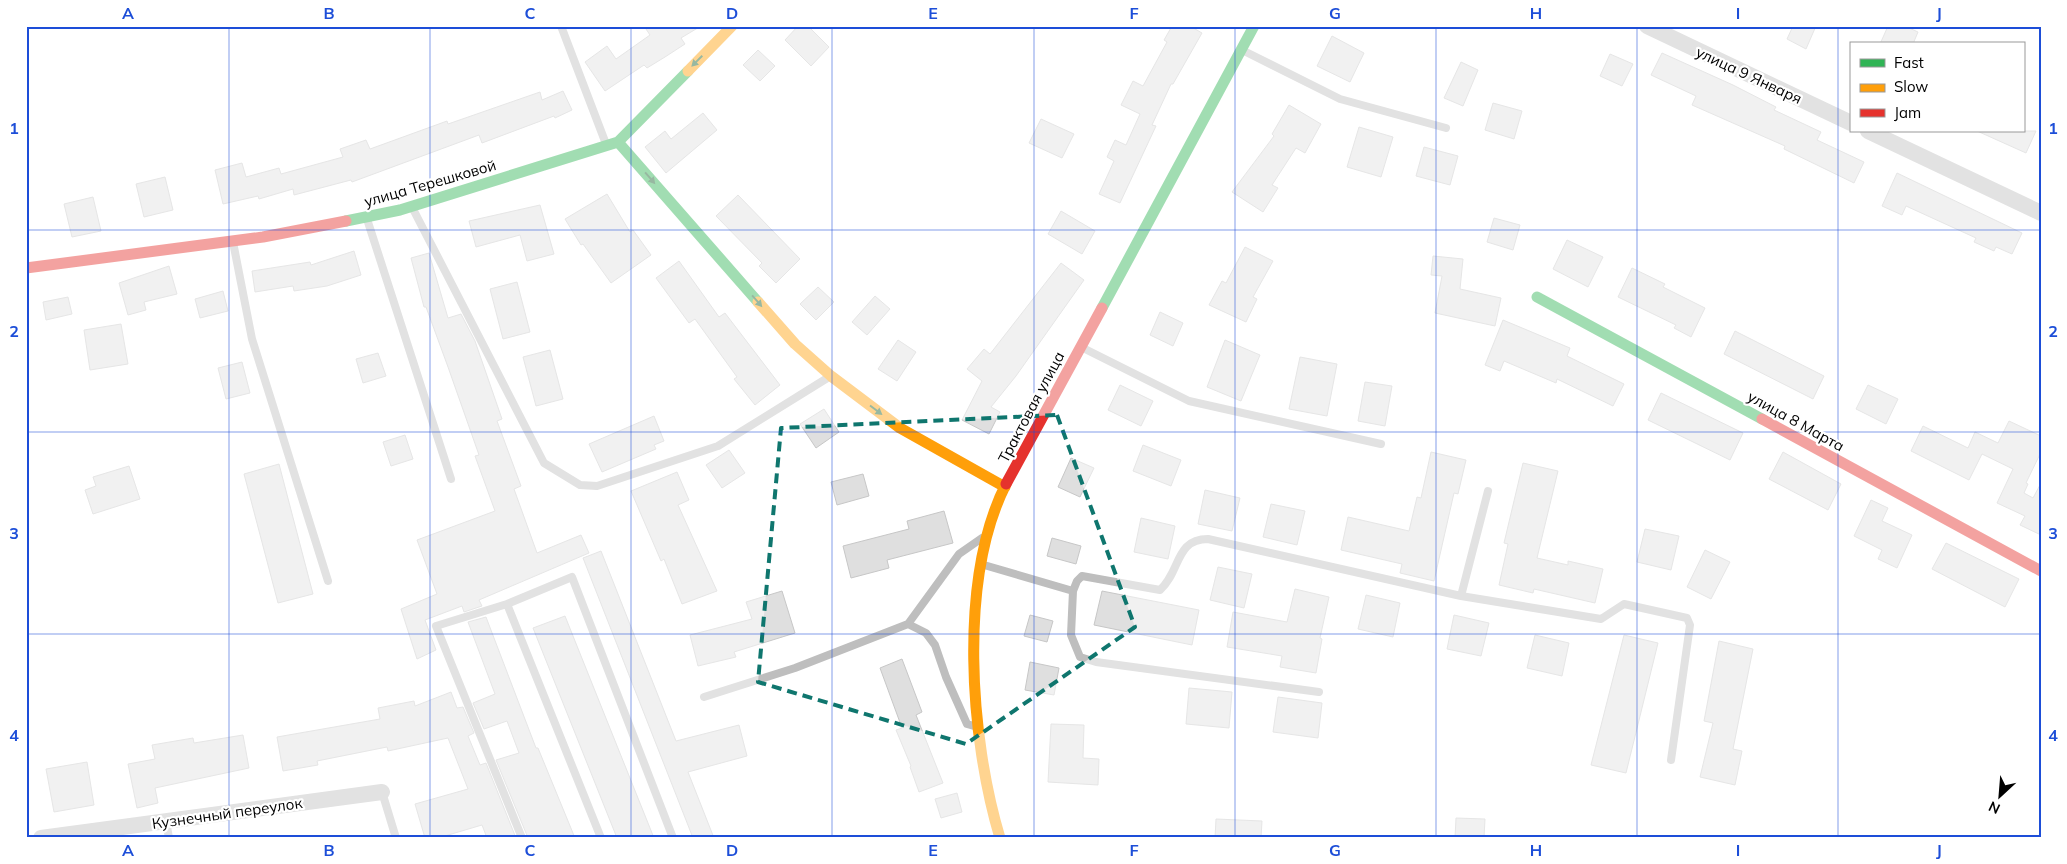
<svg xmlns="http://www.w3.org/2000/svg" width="2067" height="864" font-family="Mulish,sans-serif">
	<rect width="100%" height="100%" fill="#fff"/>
	<path fill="#dfdfdf" stroke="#c7c7c7" d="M644 26H701L681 38 685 44 665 57 647 68 644 65 605 91 585 62 607 46 616 59 650 35Z
		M798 26H808L829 47 811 66 785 40Z
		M1172 26H1190L1202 33 1173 84H1171L1152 125 1156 126 1120 203 1099 194 1114 161 1107 157 1115 140 1126 145 1140 114 1121 105 1133 81 1143 86 1167 42 1164 40Z
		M1793 26H1816L1806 49 1787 39Z
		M1888 26H1905L1918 32 1913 44H1880Z
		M1332 36 1364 53 1350 82 1317 66Z
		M758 50 775 66 760 81 743 65Z
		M1662 53 1733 85 1776 107 1774 110 1821 132 1817 140 1864 162 1854 183 1784 149 1785 146 1692 105 1696 96 1651 75Z
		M1610 54 1633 64 1622 86 1600 76Z
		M1461 62 1478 70 1463 106 1444 98Z
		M563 91 572 110 555 118 554 116 482 143 479 135 352 182 351 180 294 195 293 189 259 199 258 196 223 204 215 170 242 163 246 177 279 168 281 174 343 157 340 149 366 140 370 149 447 121 448 124 540 92 542 100Z
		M1493 103 1522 111 1514 139 1485 130Z
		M1289 105 1321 124 1305 153 1296 148 1272 185 1278 188 1263 212 1232 192 1274 136 1272 134Z
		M703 113 717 130 666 173 645 147 665 131 671 139Z
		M1041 119 1074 134 1062 158 1029 143Z
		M1359 127 1393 137 1381 177 1347 167Z
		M1977 131H2036L2026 153Z
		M1424 147 1458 156 1450 185 1416 176Z
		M1897 173 2022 233 2012 254 1996 247 1994 251 1974 242 1976 238 1906 206 1902 215 1882 206Z
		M165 177 173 210 144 217 136 184Z
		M607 194 630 232 633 230 651 255 611 283 583 244 581 245 565 219Z
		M738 195 800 259 776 283 759 266 762 263 716 216Z
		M93 197 101 231 72 237 64 204Z
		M540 205 554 254 527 261 520 235 476 247 469 221Z
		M1061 211 1095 231 1082 254 1048 234Z
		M1494 218 1520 225 1513 250 1487 242Z
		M1567 240 1603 257 1588 287 1553 269Z
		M1245 247 1273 261 1253 297 1257 299 1246 322 1209 305 1222 281 1226 283Z
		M354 251 361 275 327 286 294 291 293 286 255 292 252 271 310 262 311 265Z
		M429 253 448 318 461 314 475 341 502 419 497 421 521 486 514 489 537 553 581 535 589 553 479 600 482 606 464 612 462 606 425 620 436 650 417 659 401 609 437 594 417 540 495 511 475 456 479 455 448 367 426 307H424L411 258Z
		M1433 256 1463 259 1460 289 1501 298 1495 326 1435 313 1442 276 1431 275Z
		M679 261 719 317 725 313 780 385 755 405 734 379 737 377 695 319 689 323 656 278Z
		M1061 263 1084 280 1016 376 991 407 1000 412 989 434 962 420 982 381 967 369 984 349 990 354Z
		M169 266 177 294 144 302 146 310 128 315 119 283Z
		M1632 268 1665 284 1663 287 1705 308 1691 337 1674 328 1676 325 1618 297Z
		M517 282 530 332 503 339 490 289Z
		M818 287 834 302 816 320 800 304Z
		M223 291 228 311 200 318 195 299Z
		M875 296 890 309 867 335 852 322Z
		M68 297 72 314 46 320 43 302Z
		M1160 312 1183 323 1173 346 1150 335Z
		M1503 320 1570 348 1567 356 1624 384 1613 406 1557 379 1556 383 1504 361 1500 371 1485 365Z
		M121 324 128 364 90 370 84 330Z
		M1735 331 1824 376 1813 399 1724 354Z
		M898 340 916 352 897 381 878 369Z
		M1225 340 1260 355 1241 401 1207 387Z
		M550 350 563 399 536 406 523 357Z
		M378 353 386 376 363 383 356 359Z
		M1300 357 1337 364 1327 416 1289 409Z
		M242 362 250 393 226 399 218 368Z
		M1365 382 1392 386 1385 426 1358 421Z
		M1120 385 1153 401 1141 426 1108 410Z
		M1868 385 1898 399 1886 424 1856 409Z
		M1661 393 1743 433 1730 460 1648 420Z
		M824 409 839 432 816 448 800 424Z
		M654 416 664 441 654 445 656 449 602 472 589 444Z
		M2009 421 2041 436V452L2026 483 2028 484 2024 493 2033 498 2041 483V535L2020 525 2025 516 1997 503 2013 469 1982 454 1969 480 1911 451 1923 426 1968 448 1975 432 1998 443Z
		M405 435 413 459 391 466 383 442Z
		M1143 445 1181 460 1171 486 1133 471Z
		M729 450 745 473 722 488 706 465Z
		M1431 452 1466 460 1458 494 1454 493 1434 581 1400 573 1402 564 1341 550 1348 517 1409 531 1417 497 1421 498Z
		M1783 452 1841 484 1828 510 1769 479Z
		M1071 458 1094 468 1080 497 1058 487Z
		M1523 463 1558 471 1537 558 1568 565V561L1603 569 1595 603 1534 589 1533 593 1499 585 1508 544 1504 543Z
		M279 464 313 594 278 603 244 474Z
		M129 466 140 499 93 514 85 490 96 486 93 477Z
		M677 472 689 500 678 505 717 591 682 604 664 559 661 561 631 491Z
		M863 474 869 496 837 505 831 482Z
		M1205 490 1240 498 1232 531 1198 524Z
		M1871 500 1888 508 1882 521 1912 535 1897 568 1878 559 1882 550 1854 536Z
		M1271 504 1305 511 1297 545 1263 537Z
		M944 511 953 543 887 560 889 568 851 578 843 546 909 529 907 521Z
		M1141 518 1175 526 1168 559 1134 552Z
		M1645 529 1679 536 1671 570 1637 562Z
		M1052 538 1081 546 1076 564 1047 556Z
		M1946 543 2019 579 2005 607 1932 569Z
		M1705 550 1730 562 1711 599 1687 587Z
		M601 551 676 741 739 725 747 756 688 772 714 838H693L583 558Z
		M1218 567 1252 574 1244 608 1210 600Z
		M1295 589 1329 597 1320 638 1322 639 1316 673 1280 667 1282 656 1227 647 1233 612 1287 622Z
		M782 591 795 633 734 652 736 657 698 666 690 635 752 619 746 602Z
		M1102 591 1199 610 1192 645 1094 625Z
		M1366 595 1400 603 1393 637 1358 629Z
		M1030 615 1053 621 1047 642 1024 636Z
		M1454 615 1489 623 1481 656 1447 649Z
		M565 616 654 838H617L533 628Z
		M486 617 536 748H538L575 838H528L496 760 519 753 507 721 484 729 473 703 495 694 468 622Z
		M1535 635 1569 643 1562 676 1527 668Z
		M1624 635 1658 643 1626 773 1591 765Z
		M1719 641 1753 649 1733 749 1742 751 1735 785 1700 777 1713 723 1704 721Z
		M902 659 922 712 916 715 943 783 919 792 910 767 911 766 896 730 902 728 880 668Z
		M1030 662 1059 668 1054 695 1025 690Z
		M1189 688 1232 692 1229 728 1186 724Z
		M451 692 457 708 463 707 474 733 468 736 480 765 486 763 516 838H487L482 825 438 838H425L415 804 468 789 448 738 388 751 387 747 317 761 318 765 283 771 277 737 380 719 378 708 414 701 415 706Z
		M1278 697 1322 703 1318 738 1273 732Z
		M1051 724 1084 725 1083 758 1099 759 1098 785 1048 782Z
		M243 735 249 768 155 788 158 803 137 808 128 764 155 759 152 745 193 738 194 743Z
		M87 762 94 805 54 812 46 769Z
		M957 793 962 812 941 818 935 799Z
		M1456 818 1485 819 1484 838H1455Z
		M1216 819 1262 821 1261 838H1215Z"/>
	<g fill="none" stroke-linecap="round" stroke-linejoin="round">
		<path stroke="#bebebe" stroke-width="8" d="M561 26 606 144
			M1244 51 1340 99 1446 128
			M413 209 544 463 580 485 597 486 718 446 829 377
			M367 219 451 479
			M233 242 252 339 328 581
			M1083 348 1189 401 1381 444
			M984 565 1073 591 1071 635 1080 657 1096 662 1319 692
			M1073 591 1077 581 1082 576 1160 590C1181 571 1175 539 1208 539L1461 596 1601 619 1624 604 1687 618 1690 625 1671 760
			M1461 596 1488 491
			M507 604 601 838
			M908 624 926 633 935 645 946 677 967 724 974 726
			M704 697 795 668 908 624 959 554 982 538
			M382 792 396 838
			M166 821 169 838
			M522 838 436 626 507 604 572 577 673 838"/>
		<path stroke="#bebebe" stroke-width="16" d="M1647 26 1851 123
			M1868 131 2041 213
			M41 838 382 792"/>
		<path stroke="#30b455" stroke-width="11" d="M618 142 758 302
			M346 221 400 210 618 142 688 71
			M1537 297 1762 419
			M1102 308 1254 26"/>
		<path stroke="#ff9f0a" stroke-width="11" d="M688 71 732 26
			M758 302 795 344 831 376 900 428 1005 487
			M1000 838C970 738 958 579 1006 484"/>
		<path stroke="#e5322d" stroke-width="11" d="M26 268 263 237 346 221
			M1762 419 2041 571
			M1006 484 1102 308"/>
	</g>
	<defs><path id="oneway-solid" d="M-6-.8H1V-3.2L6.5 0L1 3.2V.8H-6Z" transform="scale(1.25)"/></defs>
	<g fill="#1a632f">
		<use href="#oneway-solid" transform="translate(697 61) rotate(135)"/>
		<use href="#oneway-solid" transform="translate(650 178) rotate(49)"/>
		<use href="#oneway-solid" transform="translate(757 301) rotate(49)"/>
		<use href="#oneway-solid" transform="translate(876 410) rotate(37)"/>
	</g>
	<path d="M0 0H2067V864H0ZM1057 415 1135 627 966 744 758 682 781 428Z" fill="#fff" fill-opacity=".55" fill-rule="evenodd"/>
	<path fill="none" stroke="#0f766e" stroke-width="4" stroke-dasharray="10 6" stroke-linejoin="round" d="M1057 415 1135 627 966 744 758 682 781 428Z"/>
	<path fill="none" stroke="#1d4ed8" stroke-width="1" stroke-opacity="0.55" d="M229 26V838M430 26V838M631 26V838M832 26V838M1034 26V838M1235 26V838M1436 26V838M1637 26V838M1838 26V838M26 230H2041M26 432H2041M26 634H2041"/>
	<g text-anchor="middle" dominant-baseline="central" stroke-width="4.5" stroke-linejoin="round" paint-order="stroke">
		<g font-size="15" fill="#000" stroke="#fff">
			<text transform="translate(1749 75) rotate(25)">улица 9 Января</text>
			<text transform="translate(430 183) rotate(-16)">улица Терешковой</text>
			<text transform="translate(1031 407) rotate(-62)">Трактовая улица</text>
			<text transform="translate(1796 421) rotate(29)">улица 8 Марта</text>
			<text transform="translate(227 813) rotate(-8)">Кузнечный переулок</text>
		</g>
	</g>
	<rect width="2067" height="864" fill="none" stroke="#ffffff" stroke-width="55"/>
	<rect x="1850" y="42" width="175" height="90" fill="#ffffff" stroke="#999999"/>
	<rect x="1860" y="59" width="25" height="8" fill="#30b455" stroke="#999999"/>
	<text x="1894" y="68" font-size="15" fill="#000000">Fast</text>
	<rect x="1860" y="84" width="25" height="8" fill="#ff9f0a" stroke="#999999"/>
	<text x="1894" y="92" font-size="15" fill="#000000">Slow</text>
	<rect x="1860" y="109" width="25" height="8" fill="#e5322d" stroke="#999999"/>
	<text x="1894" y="118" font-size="15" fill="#000000">Jam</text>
	<g transform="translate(2000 796) rotate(206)" stroke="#ffffff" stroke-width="4" paint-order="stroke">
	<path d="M0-4L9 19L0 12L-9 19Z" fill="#000000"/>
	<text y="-8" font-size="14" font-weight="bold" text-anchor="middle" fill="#000000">N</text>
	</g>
	<rect x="28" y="28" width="2012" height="808" fill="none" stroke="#1d4ed8" stroke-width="2"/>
	<g font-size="16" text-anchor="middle" font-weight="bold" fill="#1d4ed8">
		<text x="128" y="19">A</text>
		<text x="329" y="19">B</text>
		<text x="530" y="19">C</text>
		<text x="732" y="19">D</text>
		<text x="933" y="19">E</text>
		<text x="1134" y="19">F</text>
		<text x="1335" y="19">G</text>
		<text x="1536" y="19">H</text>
		<text x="1738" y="19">I</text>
		<text x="1939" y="19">J</text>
		<text x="14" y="134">1</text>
		<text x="2053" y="134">1</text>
		<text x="14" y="337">2</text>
		<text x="2053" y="337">2</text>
		<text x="14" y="539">3</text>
		<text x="2053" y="539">3</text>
		<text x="14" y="741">4</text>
		<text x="2053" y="741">4</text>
		<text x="128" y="856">A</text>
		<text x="329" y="856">B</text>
		<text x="530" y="856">C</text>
		<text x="732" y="856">D</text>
		<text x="933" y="856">E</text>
		<text x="1134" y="856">F</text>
		<text x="1335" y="856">G</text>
		<text x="1536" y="856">H</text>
		<text x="1738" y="856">I</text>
		<text x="1939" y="856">J</text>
	</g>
</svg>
